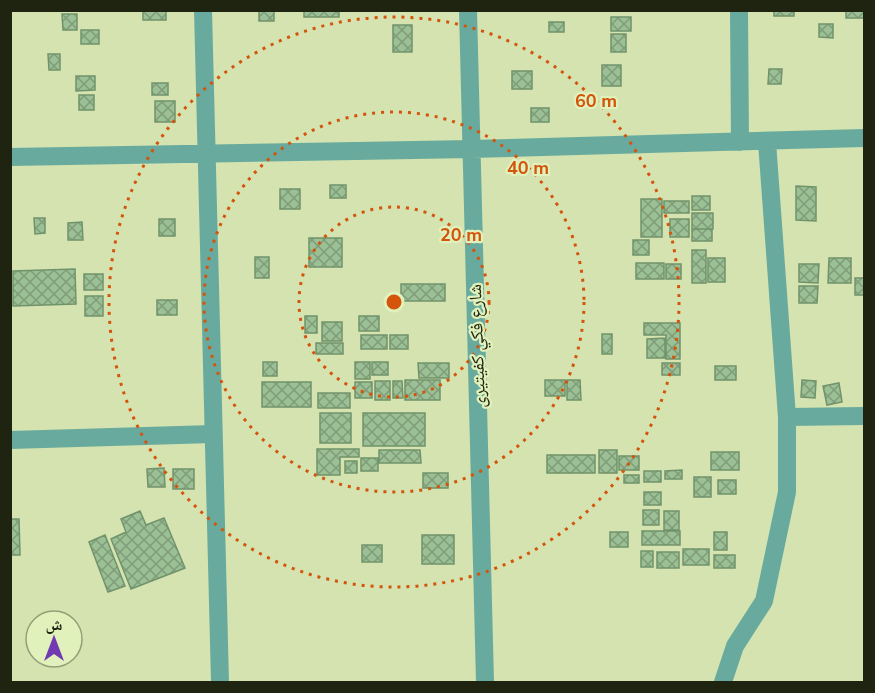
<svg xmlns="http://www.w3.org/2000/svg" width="875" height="693" font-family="'Nunito Sans','Noto Naskh Arabic',sans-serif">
	<defs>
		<pattern id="building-cross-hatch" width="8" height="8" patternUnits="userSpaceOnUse" patternTransform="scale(1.5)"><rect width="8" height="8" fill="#9cc096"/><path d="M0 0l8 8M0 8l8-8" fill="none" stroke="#7f9c79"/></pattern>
	</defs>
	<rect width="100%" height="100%" fill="#d4e3af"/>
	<path fill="url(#building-cross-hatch)" stroke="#71936b" stroke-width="1.5" d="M143 10H166V20H143Z
		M259 10H274V21H259Z
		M304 10H339V17H304Z
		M774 10H794V16H774Z
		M846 10H864V18H846Z
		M62 14H77V30H63Z
		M611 17H631V31H611Z
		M549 22H564V32H549Z
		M819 24H833V38L819 37Z
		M393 25H412V52H393Z
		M81 30H99V44H81Z
		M611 34H626V52H611Z
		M48 54H60V70H49Z
		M602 65H621V86H602Z
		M769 69H782L781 84H768Z
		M512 71H532V89H512Z
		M76 76H95V90L76 91Z
		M152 83H168V95H152Z
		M79 95H94V110H79Z
		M155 101H175V122H155Z
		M531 108H549V122H531Z
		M330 185H346V198H330Z
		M796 186 816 187V221L796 220Z
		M280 189H300V209H280Z
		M692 196H710V210H692Z
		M641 199H662V237H641Z
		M664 201H689V213H664Z
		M692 213H713V229H692Z
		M34 218H45V233L35 234Z
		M159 219H175V236H159Z
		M670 219H689V237H670Z
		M82 222 83 240H68V223Z
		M692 229H712V241H692Z
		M309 238H342V267H309Z
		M633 240H649V255H633Z
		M692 250H706V283H692Z
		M255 257H269V278H255Z
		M708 258H725V282H708Z
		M829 258H851V283H828Z
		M636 263H664V279H636Z
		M666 264H681V279H666Z
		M799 264H819L818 283 799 282Z
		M75 269 76 304 13 306V271Z
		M84 274H103V290H84Z
		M855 278H864V295H855Z
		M401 284H445V301H401Z
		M799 286H818L817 303H799Z
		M85 296H103V316H85Z
		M157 300H177V315H157Z
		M305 316H317V333H305Z
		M359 316H379V331H359Z
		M322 322H342V341H322Z
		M644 323H680V359H666V335H644Z
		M602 334H612V354H602Z
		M361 335H387V349H361Z
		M390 335H408V349H390Z
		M665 338V358H647V339Z
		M316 343H343V354H316Z
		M263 362H277V376H263Z
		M355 362H370V379H355Z
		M372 362H388V375H372Z
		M418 363H449V378H419Z
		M662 363H680V375H662Z
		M715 366H736V380H715Z
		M405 380H440V400H405Z
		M545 380H565V396H545Z
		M567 380H580L581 400H567Z
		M802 380 816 381 815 398 801 397Z
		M375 381H390V400H375Z
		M393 381H402L403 398H393Z
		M262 382H311V407H262Z
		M355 382H372V398H355Z
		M839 383 842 402 827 405 823 386Z
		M318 393H350V408H318Z
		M320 413H351V443H320Z
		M363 413H425V446H363Z
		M317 449H359V457H340V475H317Z
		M379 450H420L421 463H379Z
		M599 450H617V473H599Z
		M711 452H739V470H711Z
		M547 455H595V473H547Z
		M619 456H639V470H619Z
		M361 458H378V471H361Z
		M345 461H357V473H345Z
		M164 468 165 487H148L147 469Z
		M173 469H194V489H173Z
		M682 470V479H665V471Z
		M644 471H661V482H644Z
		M423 473H448V488H423Z
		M624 475H639V483H624Z
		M694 477H711V497H694Z
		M718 480H736V494H718Z
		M644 492H661V505H644Z
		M643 510H659V525H643Z
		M140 511 146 525 164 518 185 568 131 589 111 539 126 532 121 519Z
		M664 511H679V530H664Z
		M10 519H19L20 555H10Z
		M642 531H680V545H642Z
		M610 532H628V547H610Z
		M714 532H727V550H714Z
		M105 535 125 586 108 592 89 542Z
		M422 535H454V564H422Z
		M362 545H382V562H362Z
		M683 549H709V565H683Z
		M641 551H653V567H641Z
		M657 552H679V568H657Z
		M714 555H735V568H714Z"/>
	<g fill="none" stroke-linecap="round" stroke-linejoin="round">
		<path stroke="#68ab9e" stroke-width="18" d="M203 10 220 682
			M468 10 485 682
			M739 10 740 142
			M10 157 471 149 864 138
			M787 417 864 416
			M10 440 213 434
			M723 682 735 646 764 601 787 492V417L767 142"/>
	</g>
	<g fill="none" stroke="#d4540c" stroke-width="3" stroke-dasharray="3 6">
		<circle cx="394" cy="302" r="95"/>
		<circle cx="394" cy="302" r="190"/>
		<circle cx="394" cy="302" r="285"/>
	</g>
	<g text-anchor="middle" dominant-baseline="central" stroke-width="4.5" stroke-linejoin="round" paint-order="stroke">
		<g font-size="18" fill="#1f2411" stroke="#e1f1bc">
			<text transform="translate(477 346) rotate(-92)">شارع فكي كفيتيرى</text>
		</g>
	</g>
	<circle cx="394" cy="302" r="9" fill="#d4540c" stroke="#e1f1bc" stroke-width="3"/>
	<g font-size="18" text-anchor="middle" font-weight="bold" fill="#d4540c" stroke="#e1f1bc" stroke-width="4.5" stroke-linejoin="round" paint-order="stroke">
		<text x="596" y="107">60 m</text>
		<text x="528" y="174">40 m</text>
		<text x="461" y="241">20 m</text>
	</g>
	<rect width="875" height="693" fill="none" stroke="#1f2411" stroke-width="24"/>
	<g transform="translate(54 639)"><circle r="28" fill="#e1f1bc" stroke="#939f78" stroke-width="1.5"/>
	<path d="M0-4.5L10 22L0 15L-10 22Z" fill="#713ab1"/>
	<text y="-9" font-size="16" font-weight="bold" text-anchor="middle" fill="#1f2411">ش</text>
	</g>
</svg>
